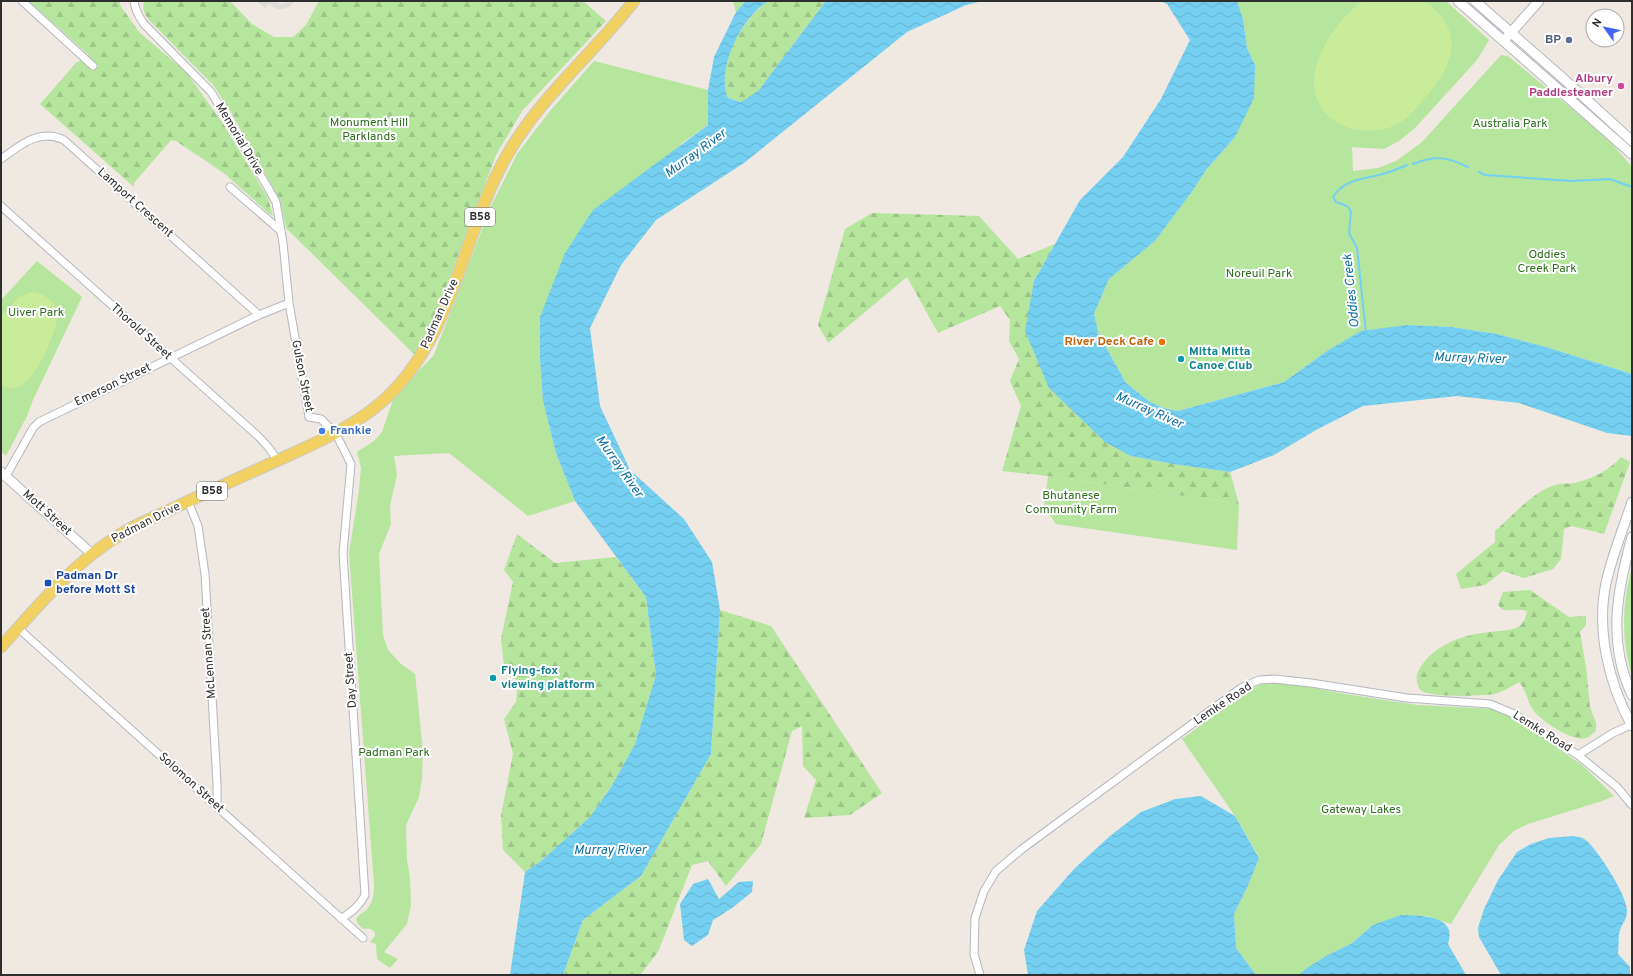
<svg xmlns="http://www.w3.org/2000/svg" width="1633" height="976" font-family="Overpass,sans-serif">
	<defs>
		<pattern id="forest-firs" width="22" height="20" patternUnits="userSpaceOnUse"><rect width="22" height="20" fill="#b6e59e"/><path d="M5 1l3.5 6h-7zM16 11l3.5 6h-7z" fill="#9dc588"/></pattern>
		<pattern id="water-waves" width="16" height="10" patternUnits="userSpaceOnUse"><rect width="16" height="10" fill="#75cff0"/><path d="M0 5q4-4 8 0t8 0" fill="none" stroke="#66b2ce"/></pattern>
	</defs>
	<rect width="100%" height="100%" fill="#efe9e1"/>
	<path fill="#b6e59e" d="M1237 1H1446L1489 40 1477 60 1415 128 1399 141 1384 149 1352 147 1353 171 1378 168 1396 161 1422 142 1501 55 1508 56 1606 137 1632 167V374L1546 347 1497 334 1452 327 1407 325 1327 351 1284 382 1178 411 1164 408 1150 402 1126 383 1099 335 1094 314 1109 279 1155 241 1191 193 1206 170 1235 137 1255 65 1247 48 1243 19Z
		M594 61 708 90V125L682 143 540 317V360L543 401 556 453 575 501 528 516 449 453 394 456 397 475 390 505 391 524 379 554 383 635 388 650 400 663 415 674 423 751 422 778 419 797 406 825 407 860 410 878 411 905 407 924 384 952 398 959 390 968 377 959 376 944 370 942 375 936V933C372 928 368 928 363 929L358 924 356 919C359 913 365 913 368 908 373 902 374 893 374 885L349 553 359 490 361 468 357 452 374 441 382 432 394 397 434 355 491 206 517 154 550 111Z
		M37 261 82 297 33 400 27 416 6 456 1 451V300Z
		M1048 476 1239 504 1237 550 1056 524 1044 507Z
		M1632 568V675C1621 641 1622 602 1632 568Z
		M1282 682 1345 694 1418 705 1497 709 1510 714 1582 765 1614 796 1602 801 1528 824 1514 831 1499 845 1451 924 1427 916 1373 925 1352 943 1326 956 1304 970 1299 975H1256L1236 948 1234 914 1247 888 1259 857 1235 816 1182 739 1248 690 1265 683Z"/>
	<path fill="url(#forest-firs)" d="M28 1H120V5L139 32 186 72 222 122 268 198 273 217 225 174 176 141 171 140 134 183V187L40 104 76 63 89 55Z
		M145 1H230L252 24 274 37H293L306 25 319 1H583L606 21 522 111 496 155 439 306 415 355 286 228 280 200 229 109 213 85 148 19C144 13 141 7 145 1Z
		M733 1H746L736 12Z
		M769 1H826L758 91 742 102 728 98C714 70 743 15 769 1Z
		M872 213 979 216 1018 259 1055 244 1034 281 1131 456 1173 464 1230 472 1239 504 1048 476 1002 471 1021 406 1010 381 1019 359 1009 341 1010 320 1000 306 938 333 907 277 828 343 818 325 845 229Z
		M1621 457 1630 462 1604 534 1572 526 1564 529 1561 559 1553 569 1524 578 1503 571 1485 585 1461 589 1456 574 1495 542V531C1511 517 1534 491 1555 485 1561 483 1568 484 1574 483 1593 479 1608 471 1621 457Z
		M517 534 555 563 616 557 646 597 656 675 649 699 635 744 611 787 590 817 541 861 525 872 503 850 501 815 513 754 504 719 516 702 518 682 504 666 501 639 513 582 504 570Z
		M1530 590 1569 617 1586 616V625L1580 632 1586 667 1590 707 1596 723V731C1593 733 1590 737 1586 738 1574 743 1540 720 1533 710 1527 701 1527 691 1519 682 1512 686 1503 692 1495 694 1481 696 1433 698 1422 691 1417 687 1415 678 1418 672 1430 646 1462 635 1489 632 1497 631 1508 631 1516 628 1523 625 1526 618 1527 611 1518 608 1512 611 1503 610L1498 605 1503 592Z
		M720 610 771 626 882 793 850 815 804 818 816 780 803 766 802 726 792 731 761 844 726 886 708 861 692 865 658 952 640 975H563L583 920 641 876 711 754Z"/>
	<path fill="#c9ec9a" d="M1363 1C1378 1 1394 1 1409 1 1413 1 1420 0 1424 1 1430 4 1438 12 1442 17 1464 48 1444 76 1423 100 1414 111 1403 124 1388 128 1373 132 1352 132 1338 123 1287 92 1328 26 1363 1Z
		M31 292C44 293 52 299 59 311 56 332 31 404 1 385V317L19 297Z"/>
	<path fill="#dfdcd8" d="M256 1H274L283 4 290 1H296L289 7 283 9H277L269 4 265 8Z"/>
	<path fill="url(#water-waves)" d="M746 1H769C743 14 715 70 728 98L741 102 758 91 826 1H983L966 5 907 32 744 163 656 220 621 265 590 328 600 406 630 470 684 519 712 562 720 610 711 754 641 876 583 920 563 975H510L525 872 541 861 590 817 611 787 635 744 656 675 646 597 575 501 556 453 543 401 540 360V317L565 253 593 210 708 125V90L714 57 736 12Z
		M1160 1H1237L1243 19 1247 48 1255 65 1254 98 1235 137 1206 170 1191 193 1155 241 1109 279 1094 314 1099 335 1126 383 1150 402 1164 408 1178 411 1284 382 1327 351 1361 331 1407 325 1452 327 1497 334 1546 347 1632 374V436L1607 433 1519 403 1457 396 1363 406 1316 430 1274 455 1230 472 1173 464 1131 456 1105 442 1049 388 1025 331 1034 281 1080 200 1123 157 1161 99 1190 40 1167 4Z
		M1201 796 1235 816 1259 858 1247 888 1234 914 1236 948 1256 975H1028L1024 950 1037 911 1074 869 1110 836 1141 812 1175 799Z
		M1573 836C1578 837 1583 837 1587 841 1599 852 1626 894 1627 910 1627 921 1623 921 1620 930 1618 934 1619 948 1618 954L1630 967V975H1501L1479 937 1478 928 1484 909 1498 880 1517 852 1531 844 1549 838Z
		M708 879 719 899 739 882 753 881 752 892 732 908 713 920 708 935 692 946 684 940 680 904 693 884Z
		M1401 915C1414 916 1441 914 1448 928 1451 933 1449 940 1448 944L1466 975H1299L1304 970 1326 956 1352 943 1373 925Z"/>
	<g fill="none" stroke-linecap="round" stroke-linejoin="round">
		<path stroke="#75cff0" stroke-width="2" d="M1413 164C1435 155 1448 157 1468 167
			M1479 172 1485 175 1571 181 1610 179 1632 187
			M1366 333 1357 248 1349 233 1351 211 1347 206 1336 202 1333 197C1344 178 1368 179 1386 173 1393 171 1400 168 1407 165"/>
		<g stroke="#b4b7c1" stroke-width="9">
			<path id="street" d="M22 1 93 66
				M134 1C135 10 139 17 144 24L211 92 267 186 276 202 283 243 289 303 309 417 321 419 336 434 351 464 343 553 365 895C359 907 351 912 341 919
				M1 159C20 145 40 128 64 140L259 315
				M230 187 281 231
				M1 206 259 437 269 448 278 461
				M6 476 33 428 39 422 259 315 289 303
				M188 501 198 526 205 574 217 783V807
				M18 628 363 938
				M1578 755 1613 733 1631 725
				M980 975 974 954 975 918 984 891 996 871 1022 849 1241 688 1259 680 1274 679 1311 683 1407 698 1490 704 1514 714 1578 755 1617 787 1632 805"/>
		</g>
		<g stroke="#b4b7c1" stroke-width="11">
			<path id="secondary" d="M1458 1 1632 154
				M1475 1 1565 80 1632 141
				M1507 37 1539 1
				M1 472 92 554
				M1632 502C1623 529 1612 556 1606 583 1596 631 1609 684 1632 726
				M1632 537C1617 591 1607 642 1632 695"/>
		</g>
		<g stroke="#c9c9c9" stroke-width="13">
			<path id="primary" d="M1 647C38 606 73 563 121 534 139 523 160 515 180 505 218 487 257 470 296 452 327 438 358 423 384 400 454 336 461 237 506 157 539 98 593 54 634 1"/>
		</g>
		<use href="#street" stroke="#fff" stroke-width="7"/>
		<use href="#secondary" stroke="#fff" stroke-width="9"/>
		<use href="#primary" stroke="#f2d163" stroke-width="11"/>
	</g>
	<circle fill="#5c6f8a" stroke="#fff" stroke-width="1.5" cx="1569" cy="40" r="4"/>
	<circle fill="#d1479c" stroke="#fff" stroke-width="1.5" cx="1621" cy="86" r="4"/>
	<circle fill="#e8710a" stroke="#fff" stroke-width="1.5" cx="1162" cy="342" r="4"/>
	<g fill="#0f9aa8" stroke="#fff" stroke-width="1.5">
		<circle cx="1181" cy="359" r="4"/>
		<circle cx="493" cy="678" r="4"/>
	</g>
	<circle fill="#3f7fe0" stroke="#fff" stroke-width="1.5" cx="322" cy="431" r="4"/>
	<rect fill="#1a4fb4" stroke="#fff" stroke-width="1.5" x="44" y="579" width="8" height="8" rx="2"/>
	<g text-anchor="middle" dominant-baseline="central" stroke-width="4" stroke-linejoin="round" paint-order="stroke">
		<g fill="#fff" stroke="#6d6d6d" stroke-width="1">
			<rect x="465" y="208" width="30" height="18" rx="3"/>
			<rect x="197" y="482" width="30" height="18" rx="3"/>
		</g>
		<g font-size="11" font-weight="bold" fill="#2e2e2e">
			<text x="480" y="217">B58</text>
			<text x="212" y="491">B58</text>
		</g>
		<g font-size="12" font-weight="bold" fill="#4e5e75" stroke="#fff" text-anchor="end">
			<text x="1561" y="40">BP</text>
		</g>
		<g font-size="12" font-weight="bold" fill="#b23c85" stroke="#fff" text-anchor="end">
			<text x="1613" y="79">Albury<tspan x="1613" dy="14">Paddlesteamer</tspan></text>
		</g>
		<g font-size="12" fill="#2c6e1b" stroke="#fff">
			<text x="369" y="123">Monument Hill<tspan x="369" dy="14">Parklands</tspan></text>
			<text x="1510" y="124">Australia Park</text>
			<text x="1547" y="255">Oddies<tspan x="1547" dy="14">Creek Park</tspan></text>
			<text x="1259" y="274">Noreuil Park</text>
			<text x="36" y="313">Uiver Park</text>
			<text x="1071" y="496">Bhutanese<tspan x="1071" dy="14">Community Farm</tspan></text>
			<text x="394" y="753">Padman Park</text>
			<text x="1361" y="810">Gateway Lakes</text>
		</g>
		<g font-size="12" fill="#2e2e2e" stroke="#fff">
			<text transform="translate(239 139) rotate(59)">Memorial Drive</text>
			<text transform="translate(135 203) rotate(42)">Lamport Crescent</text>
			<text transform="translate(440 314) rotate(-66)">Padman Drive</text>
			<text transform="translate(141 332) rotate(42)">Thorold Street</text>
			<text transform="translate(302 376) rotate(79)">Gulson Street</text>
			<text transform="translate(113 385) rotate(-26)">Emerson Street</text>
			<text transform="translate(47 513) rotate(42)">Mott Street</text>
			<text transform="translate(146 523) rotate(-27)">Padman Drive</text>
			<text transform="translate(209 653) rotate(-94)">McLennan Street</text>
			<text transform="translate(351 680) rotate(-94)">Day Street</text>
			<text transform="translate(1223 704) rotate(-34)">Lemke Road</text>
			<text transform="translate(1542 732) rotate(32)">Lemke Road</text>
			<text transform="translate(191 783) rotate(42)">Solomon Street</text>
		</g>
		<g font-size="12" font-weight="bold" fill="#c56008" stroke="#fff" text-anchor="end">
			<text x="1154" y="342">River Deck Cafe</text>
		</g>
		<g font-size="12" font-weight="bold" fill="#0d838f" stroke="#fff" text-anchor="start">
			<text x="1189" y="352">Mitta Mitta<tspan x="1189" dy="14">Canoe Club</tspan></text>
			<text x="501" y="671">Flying-fox<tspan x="501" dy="14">viewing platform</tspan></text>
		</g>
		<g font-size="12" font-weight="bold" fill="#366cbe" stroke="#fff" text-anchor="start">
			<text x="330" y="431">Frankie</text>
		</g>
		<g font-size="12" font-weight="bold" fill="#164399" stroke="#fff" text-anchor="start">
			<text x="56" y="576">Padman Dr<tspan x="56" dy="14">before Mott St</tspan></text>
		</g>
		<g font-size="13" font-style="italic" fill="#0d6fa3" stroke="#fff">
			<text transform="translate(696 154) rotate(-36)">Murray River</text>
			<text transform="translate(1352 291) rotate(-96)">Oddies Creek</text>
			<text transform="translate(1470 359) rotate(2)">Murray River</text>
			<text transform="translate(1149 411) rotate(24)">Murray River</text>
			<text transform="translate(619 467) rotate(55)">Murray River</text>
			<text x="610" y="851">Murray River</text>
		</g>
	</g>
	<rect width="1633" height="976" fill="none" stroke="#2e2e2e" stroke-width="4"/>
	<g transform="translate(1605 28) rotate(303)"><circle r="19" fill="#ffffff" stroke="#ababab"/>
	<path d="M0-3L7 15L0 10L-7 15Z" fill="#4264fb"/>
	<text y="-6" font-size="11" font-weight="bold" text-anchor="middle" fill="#2e2e2e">N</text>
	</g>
</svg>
